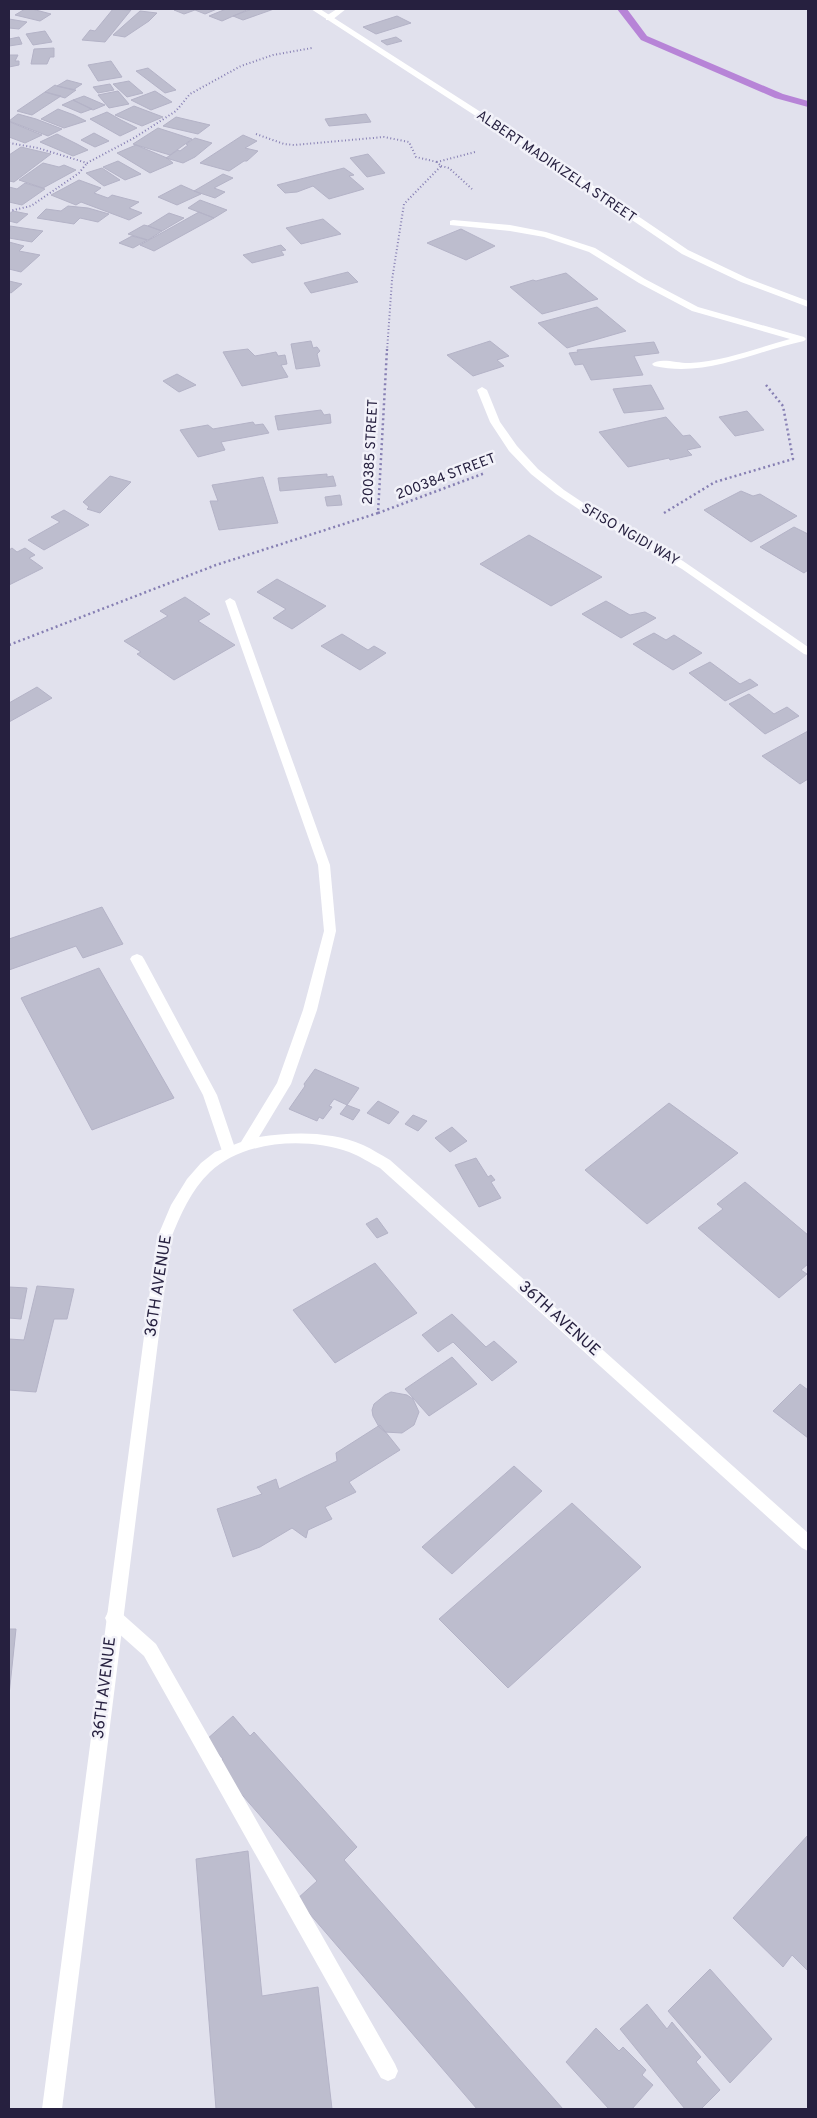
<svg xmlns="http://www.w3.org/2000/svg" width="817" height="2118" font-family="Overpass,sans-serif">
	<rect width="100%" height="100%" fill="#e1e1ed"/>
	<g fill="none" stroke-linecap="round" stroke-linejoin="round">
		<path fill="#b784d7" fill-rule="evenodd" d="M617 9H627L647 36 783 94 808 101V107L775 98 641 40Z"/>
	</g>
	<path fill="#bdbdce" stroke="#b4b3c7" d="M25 9H32L51 14 40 21 15 15Z
		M113 9 131 10 105 42 82 40 90 30 95 31Z
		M177 9H217L205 14 195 10 184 14 174 10Z
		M226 9H249L222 21 209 16Z
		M252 9H274L243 20 233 16Z
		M140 11 157 13 149 21 125 37 113 35Z
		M397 16 411 23 376 34 363 27Z
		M9 19 27 22 19 29 9 28Z
		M45 31 52 42 33 45 26 34Z
		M19 37 22 44 9 46V39Z
		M396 37 402 41 387 45 381 41Z
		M54 48V57H50L47 64H31L34 49Z
		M9 55H18L15 61H19V65L9 67Z
		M111 61 122 77 98 81 88 65Z
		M148 68 176 90 165 93 136 71Z
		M67 80 82 84 73 90 57 86Z
		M129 81 143 93 127 97 113 84Z
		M110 84 114 90 98 93 93 87Z
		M55 85 57 86 76 90 65 98 45 92Z
		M118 91 129 104 109 108 98 95Z
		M155 91 172 102 151 110 131 100Z
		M45 92 61 96 32 115 17 111Z
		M84 96 105 105 93 110 73 100Z
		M73 100 92 109 81 113 62 105Z
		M134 106 163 117 142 126 115 115Z
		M58 109 74 115 86 121 64 128 41 119Z
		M107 112 121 120 137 128 120 136 90 119Z
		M18 114 36 119 62 129 48 136 9 121Z
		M366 114 371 122 329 126 325 119Z
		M176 117 210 125 198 134 163 126Z
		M10 122 42 135 25 143 9 137Z
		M158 128 192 139 170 155 133 144Z
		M94 133 109 141 95 147 81 140Z
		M57 134 77 144 88 150 73 156 40 142Z
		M243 135 257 141 245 148 258 151 247 161H244L229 171 200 163Z
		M195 138 212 143 195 157 183 163 166 158 178 150 180 151 188 145 186 144Z
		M136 145 167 158 173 163 150 173 117 153Z
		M21 147 51 154 14 182 9 181V155Z
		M368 154 385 173 367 177 350 158Z
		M118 161 141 174 125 180 103 167Z
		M43 163 59 167 64 165 76 170 43 188 19 180Z
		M102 168 120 180 104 186 86 173Z
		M344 168 354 175 349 176 364 189 329 199 313 186 297 192 285 193 277 185Z
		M223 174 233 178 214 188 225 192 215 198 194 191Z
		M79 180 101 188 94 193 108 198 112 195 139 202 129 208 142 213 129 220 81 202 76 205 51 195Z
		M25 183 45 189 22 205 9 202V187L17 189Z
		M181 185 201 194 177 205 158 197Z
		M200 200 227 210 214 218 188 208Z
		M68 206 88 208 109 214 98 222 80 218 74 224 37 218 46 209 61 211Z
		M13 211 28 214 17 223 9 221V214Z
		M199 212 214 218 154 251 140 245Z
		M169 213 184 218 162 231 148 226Z
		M323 219 341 234 301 244 286 228Z
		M144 225 148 226 162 231 148 240 128 234Z
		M10 226 43 231 32 242 9 238Z
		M461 229 495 246 466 260 427 243Z
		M132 236 147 240 133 248 119 243Z
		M9 242 24 246 19 251 40 255 21 272 9 269Z
		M281 245 286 250 281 251 284 255 252 263 243 255Z
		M348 272 358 282 311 293 304 283Z
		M566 273 598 299 542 314 510 287 533 280 536 281Z
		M9 281 22 284 11 293 9 292Z
		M597 307 626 331 567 348 538 323Z
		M311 341 313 348 317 347 320 351 317 354 320 366 296 369 291 344Z
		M490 341 509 356 497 360 504 366 473 376 447 355Z
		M654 342 659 353 634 356 643 375 591 380 583 364 575 365 569 353 578 352 577 350Z
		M248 349 255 356 276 352 278 356 285 355 287 364 281 365 288 377 242 386 223 352Z
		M177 374 196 385 179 392 163 381Z
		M651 385 664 409 624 413 613 389Z
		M321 410 324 415 330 414 331 423 278 430 275 416Z
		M747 411 764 430 735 436 719 417Z
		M666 417 683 436 690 435 701 447 687 450 692 455 670 460 669 458 628 467 599 432Z
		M253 422 255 425 263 424 269 433 221 442 225 450 198 457 180 430 208 425 213 429Z
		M327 474V477L333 476 336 486 280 491 278 478Z
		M110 476 131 482 100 513 87 509 89 507 83 502Z
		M263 477 278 523 219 530 210 501H218L212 485Z
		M741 491 753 496 760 494 797 516 751 542 704 510Z
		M340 495 342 505 327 506 325 497Z
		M64 510 89 525 44 550 28 540 60 522 51 517Z
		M794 527 808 534V570L804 573 760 547Z
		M529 535 602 577 551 606 480 564Z
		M12 548 17 552 25 548 35 555 29 558 43 568 9 585V550Z
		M277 579 326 606 292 629 273 618 286 609 257 592Z
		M185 597 210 614 198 621 235 645 174 680 137 654 141 652 124 641 168 616 160 611Z
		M606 601 630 615 645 612 656 618 621 638 582 614Z
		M654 633 666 640 674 635 702 653 673 670 633 644Z
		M342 634 368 650 374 646 386 653 360 670 321 646Z
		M710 662 740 684 750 679 758 685 725 701 689 673Z
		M37 687 52 698 9 722V703Z
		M749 694 774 714 787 707 799 716 765 734 729 704Z
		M808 731V779L800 784 762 756Z
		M102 907 123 944 83 958 76 946 9 970V939Z
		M99 968 174 1098 92 1130 21 998Z
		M315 1069 359 1088 347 1105 334 1099 329 1106 332 1107 323 1119 319 1117 317 1121 289 1109 305 1086 304 1084Z
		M378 1101 399 1112 389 1124 367 1113Z
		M669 1103 738 1153 647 1224 585 1170Z
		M347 1105 360 1110 353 1120 340 1114Z
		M413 1115 427 1121 418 1131 405 1124Z
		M452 1127 467 1141 450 1152 435 1138Z
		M476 1158 488 1177 491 1175 495 1180 491 1182 501 1198 479 1207 455 1165Z
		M745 1182 808 1235V1264L801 1270 807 1274 779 1298 698 1228 723 1209 717 1204Z
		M377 1218 388 1233 377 1238 366 1224Z
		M375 1263 417 1313 335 1363 293 1310Z
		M37 1286 74 1289 67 1319H54L36 1392 9 1390V1339L24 1340Z
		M9 1287 27 1288 21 1319 9 1318Z
		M452 1314 486 1347 494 1341 517 1362 492 1381 453 1342 438 1352 422 1335Z
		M452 1357 477 1384 429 1416 405 1389Z
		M800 1384 808 1390V1438L773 1411Z
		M391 1392 407 1395 413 1399 419 1412 414 1425 402 1433 385 1432 379 1427 373 1416 372 1410 374 1404 385 1395Z
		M380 1425 400 1450 349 1482 356 1492 325 1507 332 1519 308 1530 306 1538 292 1528 260 1547 233 1557 217 1509 262 1494 257 1487 276 1479 279 1489 337 1461 336 1453Z
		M514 1466 542 1491 452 1574 422 1547Z
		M572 1503 641 1567 508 1688 439 1619Z
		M9 1629H16L9 1695Z
		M233 1716 250 1736 254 1732 357 1847 344 1860 563 2109H477L297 1899 317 1881 217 1766 223 1759 206 1740Z
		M808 1835V1971L792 1955 783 1967 733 1918Z
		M248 1851 262 1996 318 1987 332 2109H216L196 1859Z
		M710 1969 772 2039 730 2083 668 2011Z
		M647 2004 667 2029 672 2022 701 2057 696 2062 720 2090 701 2109H685L620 2029Z
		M596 2028 619 2051 623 2047 646 2070 642 2075 653 2085 632 2109H609L566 2062Z"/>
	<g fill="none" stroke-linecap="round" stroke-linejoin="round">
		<path stroke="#867fb3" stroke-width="2" stroke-dasharray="1 2.5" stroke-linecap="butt" d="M256 134 284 144 294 145 384 137 409 142 416 157 437 162
			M9 143 38 148 87 163 134 138 176 111 190 94 241 66 273 55 312 48
			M441 166 449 168 472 189
			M9 211 31 206 79 173 87 163
			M387 351 392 280 404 204 441 166 437 162 475 152"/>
		<path stroke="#867fb3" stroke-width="2.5" stroke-dasharray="2 3" stroke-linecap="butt" d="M378 513 485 473
			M664 513 715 482 793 459 783 406 766 385
			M9 645 216 565 378 513 387 349"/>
		<path fill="#fff" fill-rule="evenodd" d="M337 9H346L332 20H326V16Z
			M453 220 510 225 546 232 595 248 645 279 698 307 804 337 806 339 804 341C755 351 706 378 654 366L652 364C660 357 680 364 690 363 724 361 757 348 790 339L692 311 639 283 589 252 544 237 510 231 450 225V221Z
			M137 954 142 956 144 959 217 1095 236 1151 234 1155 229 1157 224 1155 222 1151 203 1095 130 959 132 956Z
			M114 1610 120 1612 156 1644 395 2064 398 2071 395 2078 388 2081 381 2078 144 1656 108 1624 105 1618 108 1612Z"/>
		<path fill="#fff" fill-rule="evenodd" d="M311 9H320L548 155 688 250 747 278 808 301V307L741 282 682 254 542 159Z
			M482 387 487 390 500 422 517 446 538 469 564 490 591 508 683 561 808 647V655L804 654 682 569 583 512 556 494 531 474 509 451 490 422 477 390Z
			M230 598 235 601 330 865 336 931 317 1010 291 1084 259 1137C293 1132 330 1131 363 1145 372 1149 381 1155 390 1160L808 1533V1551L802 1548 380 1168C370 1163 360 1156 349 1152 307 1137 244 1140 210 1172 191 1190 181 1214 171 1238L62 2109H42L157 1238 171 1205 187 1179 201 1163 215 1152 241 1142 277 1083 303 1010 324 931 318 865 225 601Z"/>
	</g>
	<g text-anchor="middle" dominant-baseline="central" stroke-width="5" stroke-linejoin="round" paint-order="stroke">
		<g font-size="14" fill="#26203f" stroke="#f2f2f9">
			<text transform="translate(556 167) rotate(34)">ALBERT MADIKIZELA STREET</text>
			<text transform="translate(371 452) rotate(-87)">200385 STREET</text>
			<text transform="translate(446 477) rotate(-21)">200384 STREET</text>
			<text transform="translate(630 535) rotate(30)">SFISO NGIDI WAY</text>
		</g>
		<g font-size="16" fill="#26203f" stroke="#f2f2f9">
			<text transform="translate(159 1286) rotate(-81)">36TH AVENUE</text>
			<text transform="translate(559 1319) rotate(42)">36TH AVENUE</text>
			<text transform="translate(105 1688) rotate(-83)">36TH AVENUE</text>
		</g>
	</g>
	<rect width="817" height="2118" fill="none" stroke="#26203f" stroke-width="20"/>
</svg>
